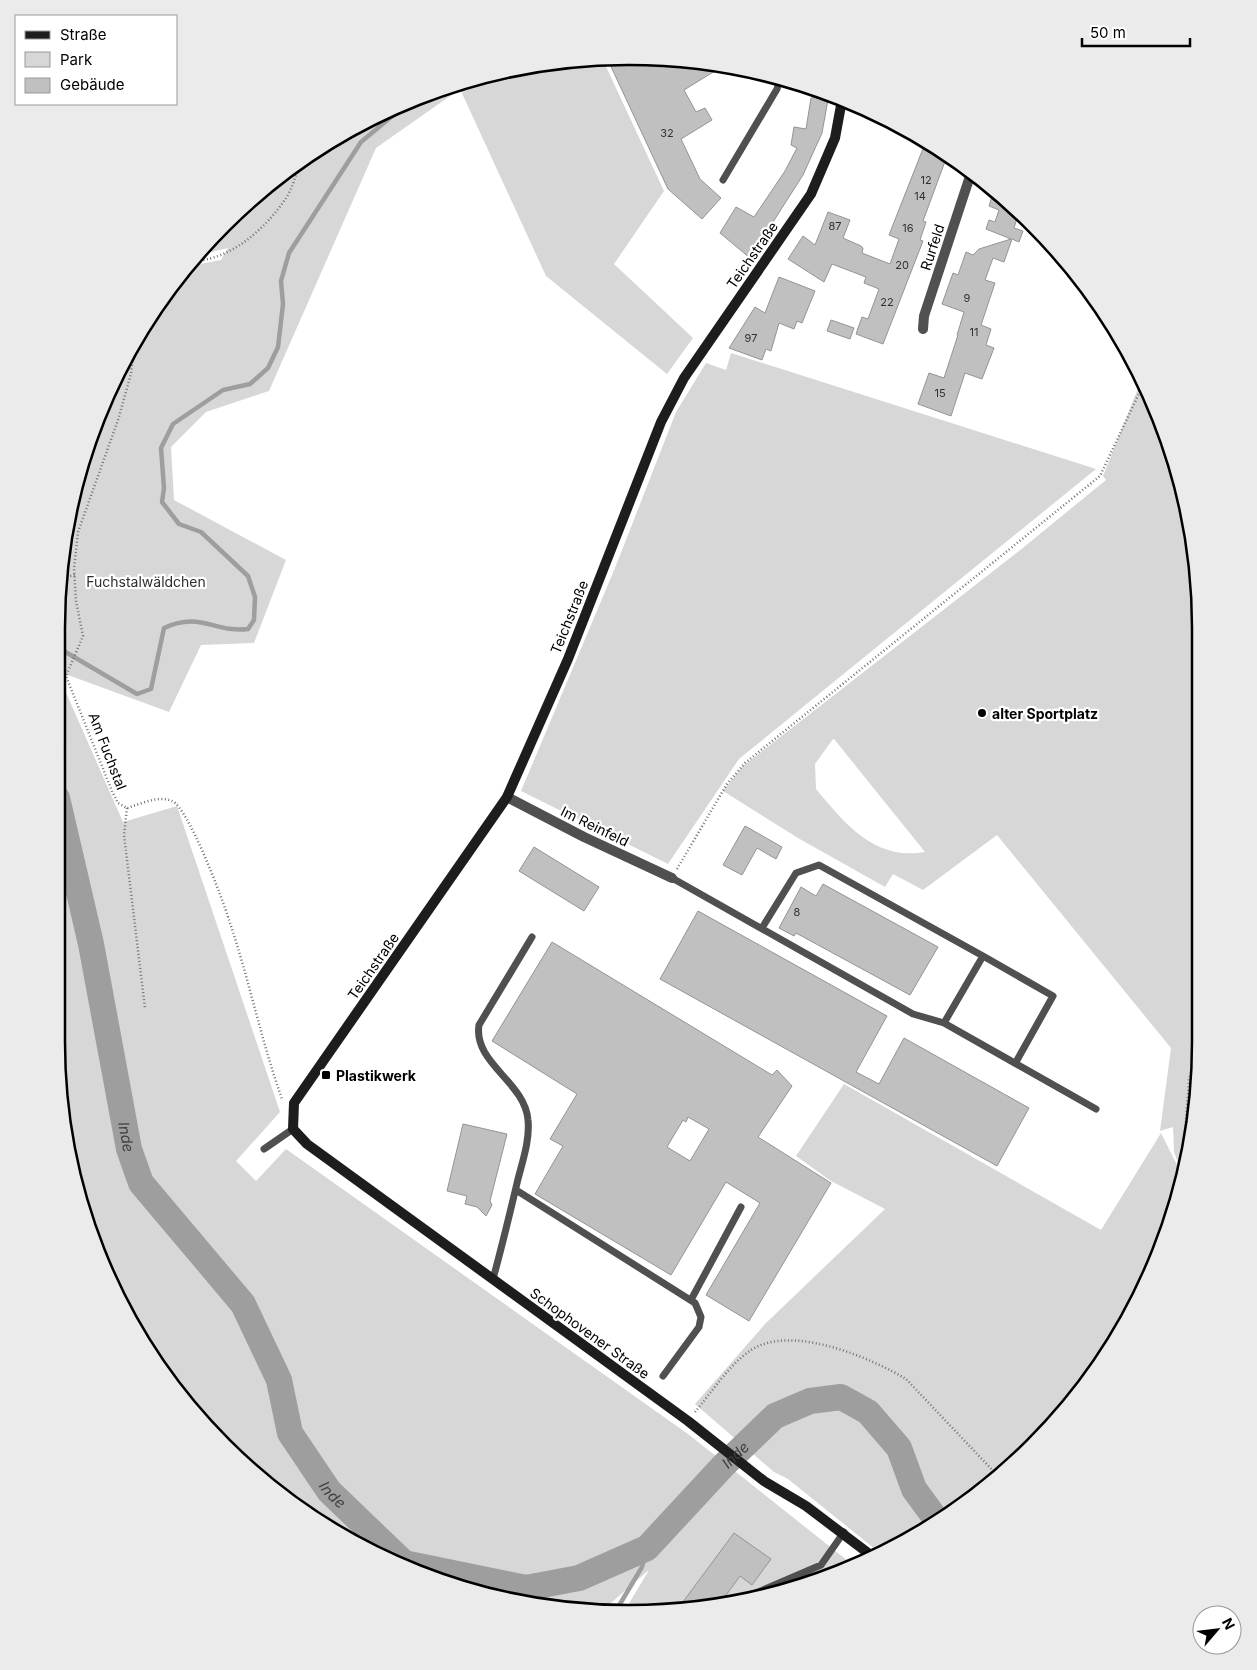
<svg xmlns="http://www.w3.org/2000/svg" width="1257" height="1670" font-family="Inter,sans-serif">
	<rect width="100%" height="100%" fill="#fff"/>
	<path fill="#d7d7d7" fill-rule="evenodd" d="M591 57 602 58 664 191 614 264 693 338 667 374 546 276 460 89 376 148 269 391 206 412 171 447 174 500 286 560 254 643 201 645 169 712 57 671V591L76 481 115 376 153 310 190 266 221 260 228 248 199 255 224 224 280 174 376 115 481 76Z
		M731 353 1096 469 739 759 668 864 521 791 615 568 676 412 706 363 726 370Z
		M1141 381 1157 410 1196 554 1200 1079 1181 1171 1174 1152 1173 1127 1160 1131 1171 1048 997 835 923 890 893 874 885 887 798 838 723 791 743 766 1019 551 1106 480 1103 476ZM833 739H834L925 852C875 861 845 824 816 789L815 764Z
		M57 672 123 822 177 806 280 1112 236 1161 256 1181 286 1149 688 1434 853 1565 813 1583 666 1613 625 1610 649 1570 605 1608 517 1603 375 1555 251 1472 175 1390 133 1328 76 1190 56 1041Z
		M844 1084 1101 1230 1161 1133 1181 1173 1170 1225 1124 1327 1059 1419 977 1496 914 1537 880 1553 788 1479 774 1472 695 1404 765 1324 885 1209 831 1181 796 1156Z"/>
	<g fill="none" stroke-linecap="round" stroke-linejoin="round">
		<path stroke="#9e9e9e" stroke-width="4.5" d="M57 647 137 694 151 689 164 628C200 611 215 633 248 629L254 620 255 597 248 576 201 532 179 524 162 502 164 488 161 448 173 424 223 390 250 384 268 368 278 347 283 304 281 281 289 253 361 142 403 107 415 100
			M617 1609 642 1567 647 1548"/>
		<path stroke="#9e9e9e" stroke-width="26" id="s1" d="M57 798 91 944 129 1149 141 1183 243 1304 279 1380 290 1433 329 1491 404 1563 526 1588 579 1578 647 1548 723 1466 775 1416 810 1401 841 1397 868 1412 899 1448 914 1489 938 1522"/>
	</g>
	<path fill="#c0c0c0" stroke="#949494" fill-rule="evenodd" d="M607 58 703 61 723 66 684 90 696 112 705 108 712 120 681 139 700 179 721 198 702 219 668 189Z
		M815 88 829 94 822 133 803 175 750 258 720 233 736 207 754 217 785 171 797 148 791 145 794 127 806 129 811 98H813Z
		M926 141 947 156 923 221 926 222 920 240 923 241 883 344 856 334 862 317 868 319 879 289 864 283 866 277 832 264 824 282 788 259 803 236 815 245 828 212 850 220 843 238 861 246 863 248 862 253 890 264 899 239 889 235Z
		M994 190 1019 212 1014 228 1023 231 1019 242 1012 239 1004 262 993 258 985 280 995 283 981 325 991 329 986 345 994 348 982 379 965 373 951 416 918 404 929 373 944 378 958 335H957L964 312 942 304 953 273 958 275 966 252 973 255 979 249 1011 239 986 229 989 220 995 222 999 210 989 206Z
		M779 277 815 291 802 323 797 321 794 329 779 323 771 351 766 349 762 360 729 348 755 307 765 313Z
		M831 320 854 328 850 339 827 331Z
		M745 826 782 847 776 859 757 848 742 875 723 865Z
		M534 847 599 887 584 911 519 871Z
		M823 884 938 947 910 995 796 933 794 936 779 928 801 887 816 896Z
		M698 911 887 1016 856 1072 879 1084 904 1038 1029 1108 997 1166 660 979Z
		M552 942 772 1075 777 1070 792 1086 758 1137 831 1183 749 1321 706 1295 760 1203 726 1182 671 1275 535 1194 563 1146 550 1139 577 1094 492 1041ZM688 1117 709 1129 690 1161 667 1147 683 1120 686 1122Z
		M463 1124 507 1134 490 1201 492 1205 486 1216 477 1207 465 1204 467 1196 447 1191Z
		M734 1533 771 1559 752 1585 740 1576 721 1602 677 1610Z"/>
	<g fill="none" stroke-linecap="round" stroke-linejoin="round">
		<path stroke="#727272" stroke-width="2.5" stroke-dasharray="1 2.5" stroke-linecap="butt" d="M193 261C230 260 264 230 284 201 292 191 296 174 300 162
			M134 344 131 374 118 420 78 532 74 569 76 601 83 636 66 676 112 791 118 803 127 808C141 804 158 795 172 801 188 807 223 900 229 920 249 979 261 1040 282 1099
			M60 578 75 575
			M127 808 124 835 145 1008
			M677 869 727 784 745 763 1100 476 1143 385
			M1191 1076 1199 1065
			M1187 1143 1185 1135 1189 1079 1199 1048
			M695 1412C712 1392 736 1354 761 1345 802 1329 871 1358 906 1379L998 1476"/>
		<path stroke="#505050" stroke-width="7" d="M723 180 777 89 780 79
			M672 878 913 1014 944 1023 1096 1109
			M762 928 796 873 819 865 983 956
			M944 1023 983 956 1053 996 1016 1062
			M264 1149 293 1129
			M516 1190 695 1303 701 1317 699 1327 663 1376
			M493 1279C502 1246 510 1213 518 1179 523 1160 530 1139 528 1120 525 1082 473 1063 479 1025L532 937
			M692 1298 741 1207
			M749 1596 821 1565 844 1532"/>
		<path stroke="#505050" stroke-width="10" d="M923 329 924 316 971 173
			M507 797 584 837 672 878"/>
		<path stroke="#1d1d1d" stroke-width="10" d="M842 100 835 138 811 194 684 378 661 422 568 659 507 797 294 1103 293 1129 307 1144 688 1421 764 1481 806 1506 872 1556"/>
	</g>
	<g fill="#000" stroke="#fff" stroke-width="2">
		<circle cx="982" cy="713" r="5"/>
		<rect x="321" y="1070" width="10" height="10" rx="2.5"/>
	</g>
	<g text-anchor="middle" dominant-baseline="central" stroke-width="4.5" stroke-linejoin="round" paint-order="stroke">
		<g font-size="11" fill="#303030">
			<text x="667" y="133">32</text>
			<text x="926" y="180">12</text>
			<text x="920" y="196">14</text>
			<text x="835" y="226">87</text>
			<text x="908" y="228">16</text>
			<text x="902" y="265">20</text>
			<text x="967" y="298">9</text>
			<text x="887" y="302">22</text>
			<text x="974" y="332">11</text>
			<text x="751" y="338">97</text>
			<text x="940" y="393">15</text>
			<text x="797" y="912">8</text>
		</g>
		<g font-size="14" fill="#000" stroke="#fff">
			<text transform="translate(932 247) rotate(-72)">Rurfeld</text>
			<text transform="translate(752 255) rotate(-55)">Teichstraße</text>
			<text transform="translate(569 617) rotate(-68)">Teichstraße</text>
			<text transform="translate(108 751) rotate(69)">Am Fuchstal</text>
			<text transform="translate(595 826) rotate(26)">Im Reinfeld</text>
			<text transform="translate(373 966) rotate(-55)">Teichstraße</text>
			<text transform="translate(590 1333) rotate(36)">Schophovener Straße</text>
		</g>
		<g font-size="14" fill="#2e2e2e" stroke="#fff">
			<text x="146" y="581">Fuchstalwäldchen</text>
		</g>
		<g font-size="14" font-weight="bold" fill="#000" stroke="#fff" text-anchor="start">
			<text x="992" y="713">alter Sportplatz</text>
			<text x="336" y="1075">Plastikwerk</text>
		</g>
		<g font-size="15" font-style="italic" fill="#3f3f3f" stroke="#fff">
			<text stroke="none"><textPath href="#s1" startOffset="346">Inde</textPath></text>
			<text stroke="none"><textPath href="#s1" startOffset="1246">Inde</textPath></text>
			<text stroke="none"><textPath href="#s1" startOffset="766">Inde</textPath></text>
		</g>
	</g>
	<path d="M0 0H1257V1670H0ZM628 65H629A563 563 0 0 1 1192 628V1042A563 563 0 0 1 629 1605H628A563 563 0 0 1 65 1042V628A563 563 0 0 1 628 65Z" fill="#ebebeb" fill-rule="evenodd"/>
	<path fill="none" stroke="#000" stroke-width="2.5" d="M628 65H629A563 563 0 0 1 1192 628V1042A563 563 0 0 1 629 1605H628A563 563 0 0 1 65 1042V628A563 563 0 0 1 628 65Z"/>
	<rect x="15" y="15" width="162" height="90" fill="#ffffff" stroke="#999999"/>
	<rect x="25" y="31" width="25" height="8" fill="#1d1d1d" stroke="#999999"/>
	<text x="60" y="40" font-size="15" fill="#000000">Straße</text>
	<rect x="25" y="52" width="25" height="15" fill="#d7d7d7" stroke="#999999"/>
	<text x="60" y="65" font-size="15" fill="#000000">Park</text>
	<rect x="25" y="78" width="25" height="15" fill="#c0c0c0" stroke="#999999"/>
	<text x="60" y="90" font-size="15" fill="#000000">Gebäude</text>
	<g transform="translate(1217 1630) rotate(62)"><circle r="24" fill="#ffffff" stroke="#999999"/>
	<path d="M0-4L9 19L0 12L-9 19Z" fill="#000000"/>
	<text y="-8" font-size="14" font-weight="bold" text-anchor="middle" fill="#000000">N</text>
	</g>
	<path d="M1082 38v8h108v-8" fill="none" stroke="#000000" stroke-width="2.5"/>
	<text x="1090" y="38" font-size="15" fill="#000000" stroke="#ffffff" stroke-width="4" paint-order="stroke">50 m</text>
</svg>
